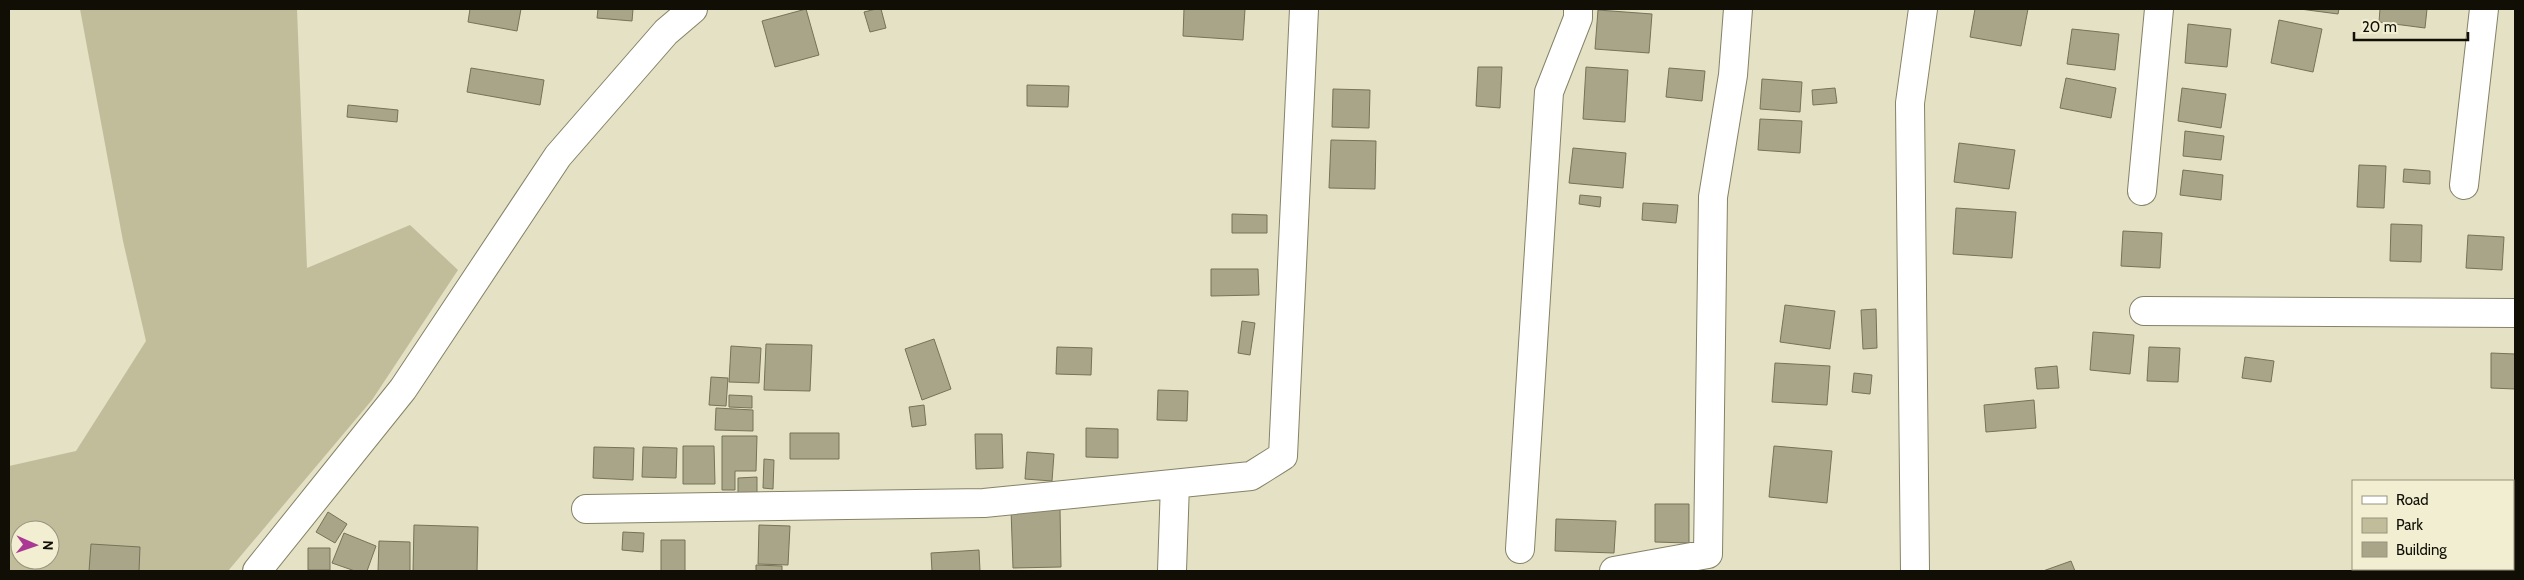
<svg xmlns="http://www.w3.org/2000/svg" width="2524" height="580" font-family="Cabin,sans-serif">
	<rect width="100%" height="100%" fill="#e4e1c4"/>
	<path fill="#c1bd9b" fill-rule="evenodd" d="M80 9H297L307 268 410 225 458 270 372 400 228 571H9V466L76 451 146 341 123 241ZM20 530H50V560H20Z"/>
	<path fill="#a8a589" stroke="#757358" d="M470 9H521L517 31 468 22Z
		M598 9H633L632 21 597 18Z
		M806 9 819 55 775 67 762 21Z
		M876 9H881L886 28 870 32 864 12Z
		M1184 9H1245L1243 40 1183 36Z
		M1975 9H2028L2021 46 1970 37Z
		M2300 9H2339L2338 14Z
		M2380 9H2427L2425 28 2379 22Z
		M1598 10 1652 14 1649 53 1595 49Z
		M2279 20 2322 29 2313 72 2271 63Z
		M2188 24 2231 29 2227 67 2185 63Z
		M2072 29 2119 34 2115 70 2067 64Z
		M1478 67H1502L1500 108 1476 106Z
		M1586 67 1628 70 1625 122 1583 119Z
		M471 68 544 80 540 105 467 92Z
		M1669 68 1705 71 1702 101 1666 97Z
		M2066 78 2116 88 2111 118 2060 108Z
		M1762 79 1802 82 1800 112 1760 109Z
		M1027 85 1069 86 1068 107 1027 106Z
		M1835 88 1837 103 1813 105 1812 90Z
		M2182 88 2226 94 2221 128 2178 121Z
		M1333 89 1370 90 1369 128 1332 127Z
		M348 105 398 110 397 122 347 117Z
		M1760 119 1802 121 1800 153 1758 150Z
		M2185 131 2224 136 2221 160 2183 156Z
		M1331 140 1376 141 1375 189 1329 188Z
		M1959 143 2015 150 2009 189 1954 182Z
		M1573 148 1626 153 1623 188 1569 183Z
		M2359 165 2386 166 2384 208 2357 207Z
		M2404 169 2430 171V184L2403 182Z
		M2183 170 2223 175 2221 200 2180 195Z
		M1580 195 1601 197 1600 207 1579 204Z
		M1643 203 1678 205 1676 223 1642 220Z
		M1956 208 2016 212 2012 258 1953 254Z
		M1232 214 1267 215V233H1232Z
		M2391 224 2422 225 2421 262 2390 261Z
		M2123 231 2162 233 2160 268 2121 266Z
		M2468 235 2504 237 2502 270 2466 268Z
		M1211 269H1258L1259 295 1211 296Z
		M1785 305 1835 311 1830 349 1780 342Z
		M1876 309 1877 348 1863 349 1861 310Z
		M1242 321 1255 323 1250 355 1238 353Z
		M2093 332 2134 335 2130 374 2090 370Z
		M934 339 951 389 922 400 905 349Z
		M766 344 812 345 810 391 764 390Z
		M731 346 761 348 759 383 729 382Z
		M1057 347 1092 348 1091 375 1056 374Z
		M2149 347 2180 348 2178 382 2147 381Z
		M2491 353 2515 354V389L2491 388Z
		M2245 357 2274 361 2271 382 2242 378Z
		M1775 363 1830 366 1827 405 1772 402Z
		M2057 366 2059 388 2037 389 2035 368Z
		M1854 373 1872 375 1870 394 1852 392Z
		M711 377 728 378 726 406 709 405Z
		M1158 390 1188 391 1187 421 1157 420Z
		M729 395 752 396V408L729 407Z
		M2034 400 2036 428 1986 432 1984 405Z
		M924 405 926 425 912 427 909 407Z
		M716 408 753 410V431L715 430Z
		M1086 428 1118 429V458L1086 457Z
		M790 433H839V459H790Z
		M975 434H1002L1003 468 976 469Z
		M722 436H757L756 471H735V490H722Z
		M683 446H714L715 484H683Z
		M1774 446 1832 451 1827 503 1769 497Z
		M594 447 634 448 633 480 593 478Z
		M643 447 677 448 676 478 642 477Z
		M1027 452 1054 454 1052 481 1025 479Z
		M764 459 774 460 773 489 763 488Z
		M757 477V495H738V478Z
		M1655 504H1689V543L1655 542Z
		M1011 509H1060L1061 567 1013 568Z
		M328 512 347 524 335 543 316 532Z
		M1556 519 1616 521 1614 553 1555 551Z
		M414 525 478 527 477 571H413Z
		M759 525 790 526 788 565 758 564Z
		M623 532 644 533 643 552 622 550Z
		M344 533 376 546 367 571H355L332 563Z
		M661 540H685V571H661Z
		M379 541 410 542V571H378Z
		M91 544 140 547 139 571H89Z
		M308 548H330V570H308Z
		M979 550 980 571H932L931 553Z
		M2071 561 2075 571H2043Z
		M756 565 782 566V571H756Z"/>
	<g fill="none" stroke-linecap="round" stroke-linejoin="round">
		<g stroke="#858267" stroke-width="30">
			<path id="street" d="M2464 185 2484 9
				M2142 191 2159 9
				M2144 311 2515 313
				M586 509 984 503 1251 476 1283 456 1304 9
				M1520 549 1549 92 1578 18V9
				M257 571 403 389 558 156 666 32 693 9
				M1172 571 1175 484
				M1614 571 1708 554 1713 197 1733 75 1738 9
				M1915 571 1910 103 1923 9"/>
		</g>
		<use href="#street" stroke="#fff" stroke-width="28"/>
	</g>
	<rect width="2524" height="580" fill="none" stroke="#100e05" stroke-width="20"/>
	<rect x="2352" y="480" width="162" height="90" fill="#f1eed1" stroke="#97947f"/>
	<rect x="2362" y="496" width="25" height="8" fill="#ffffff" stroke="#97947f"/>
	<text x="2396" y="505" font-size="15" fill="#100e05">Road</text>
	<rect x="2362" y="518" width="25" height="15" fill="#c1bd9b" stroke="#97947f"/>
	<text x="2396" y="530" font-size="15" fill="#100e05">Park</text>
	<rect x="2362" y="542" width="25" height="15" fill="#a8a589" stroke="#97947f"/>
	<text x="2396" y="555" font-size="15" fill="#100e05">Building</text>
	<g transform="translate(35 545) rotate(92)"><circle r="24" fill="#f1eed1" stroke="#97947f"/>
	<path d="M0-4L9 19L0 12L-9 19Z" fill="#aa3894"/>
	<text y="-8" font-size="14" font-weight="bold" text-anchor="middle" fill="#100e05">N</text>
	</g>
	<path d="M2354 32v8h114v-8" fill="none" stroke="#100e05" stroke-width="2.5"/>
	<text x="2362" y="32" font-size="15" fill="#100e05" stroke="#f1eed1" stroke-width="4" paint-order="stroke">20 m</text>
</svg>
